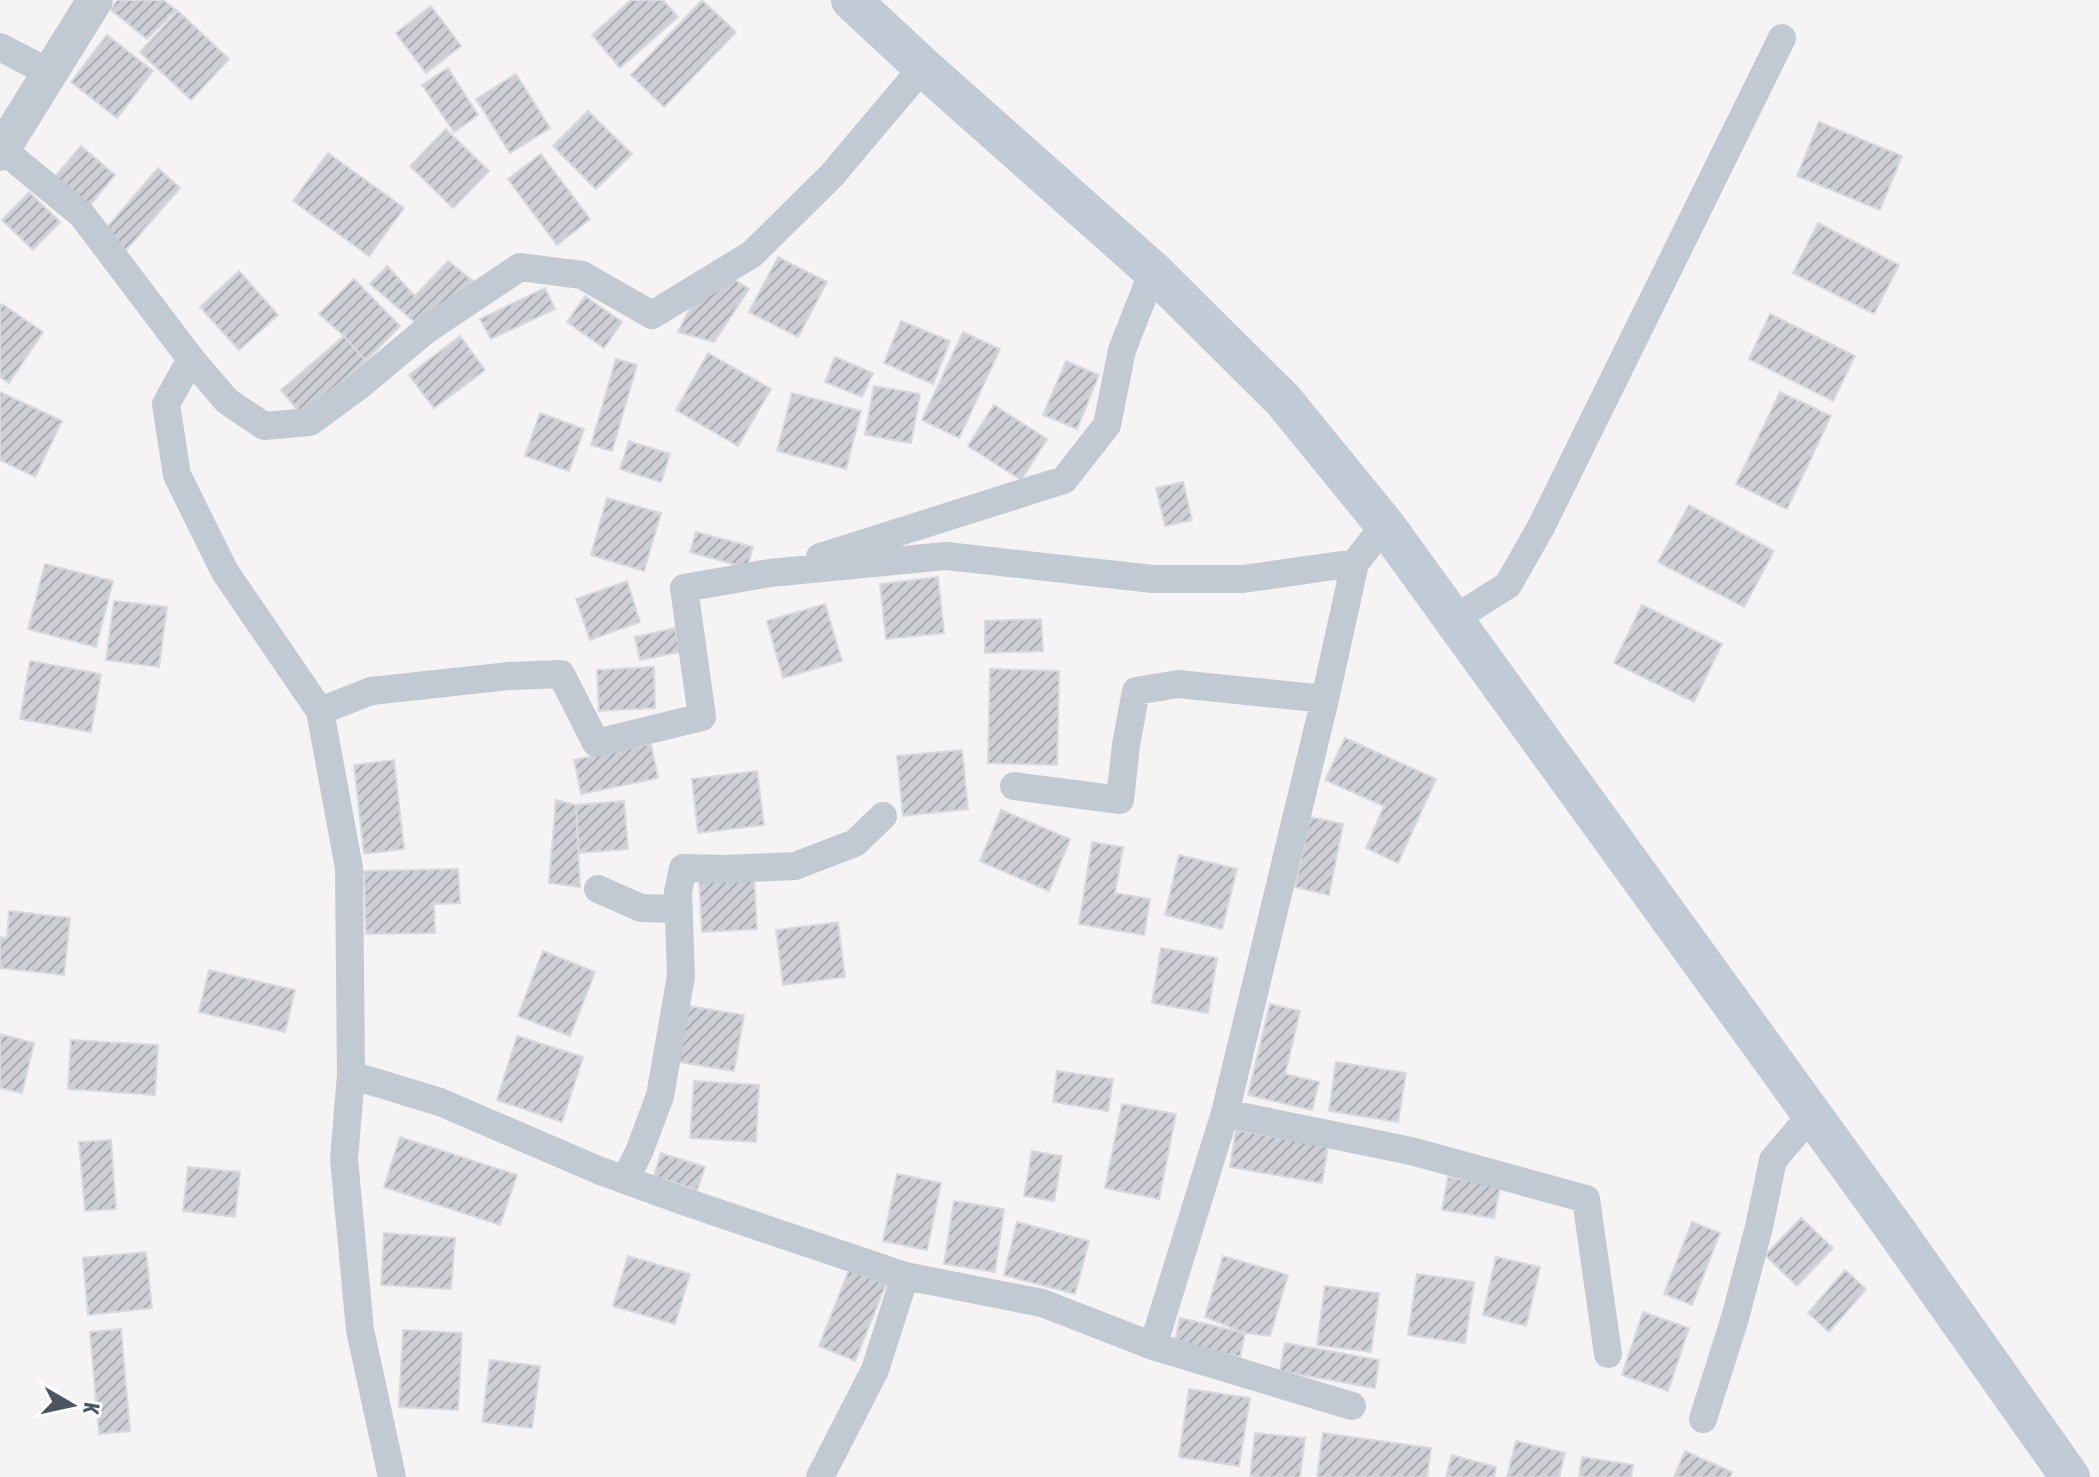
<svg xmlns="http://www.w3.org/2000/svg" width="2099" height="1477" font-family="'Asap Condensed',sans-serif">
	<defs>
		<pattern id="building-hatch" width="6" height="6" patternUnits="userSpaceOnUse" patternTransform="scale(2)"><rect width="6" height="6" fill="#cdcfd5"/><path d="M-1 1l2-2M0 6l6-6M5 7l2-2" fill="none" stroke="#a8abb0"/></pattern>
	</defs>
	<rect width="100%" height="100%" fill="#f5f3f3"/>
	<path fill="url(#building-hatch)" stroke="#d7d9de" stroke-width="2" d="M117 0H163L176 10 147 39 111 10Z
		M631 0H663L678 17 620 68 592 35Z
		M702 0 736 32 664 107 631 75Z
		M431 6 461 46 426 73 396 33Z
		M178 11 229 59 191 100 140 52Z
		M107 35 153 71 117 118 71 82Z
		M448 68 478 115 454 132 422 85Z
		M516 74 550 128 510 153 476 99Z
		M588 111 632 154 596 189 553 146Z
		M1819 122 1902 156 1880 210 1797 176Z
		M446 129 489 171 453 208 410 166Z
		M81 146 115 175 88 208 53 179Z
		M328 153 404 208 369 256 293 201Z
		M541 154 590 219 557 245 508 179Z
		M158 168 180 188 126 250 104 231Z
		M29 192 60 222 33 250 2 220Z
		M1818 223 1899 265 1874 314 1793 273Z
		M778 257 827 282 798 337 749 312Z
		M448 261 473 281 417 324 370 284 387 266 415 296Z
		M239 271 278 315 239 350 200 307Z
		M730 277 749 289 714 342 678 332 694 300Z
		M354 279 400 326 366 361 344 336 319 314Z
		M545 288 555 309 491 339 480 319Z
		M585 296 622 322 604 348 567 322Z
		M2 304 43 332 9 383 0 377V306Z
		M1770 314 1855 356 1833 401 1749 359Z
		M901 321 950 341 933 384 884 363Z
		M963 332 1000 349 959 438 922 420Z
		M344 336 366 361 302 415 281 390Z
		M460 336 485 370 434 408 409 375Z
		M708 353 771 389 738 446 676 410Z
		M835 357 873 373 862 397 825 382Z
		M616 359 637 365 612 451 591 445Z
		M1066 361 1099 375 1077 429 1043 415Z
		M874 386 920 394 911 443 865 435Z
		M0 392 62 421 35 477 0 460Z
		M1780 392 1831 416 1787 509 1736 484Z
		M792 393 861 411 846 469 777 451Z
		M994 405 1047 439 1021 480 968 446Z
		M540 413 584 429 569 471 525 456Z
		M629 441 670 454 661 482 620 469Z
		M1183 482 1192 520 1165 526 1156 488Z
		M607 498 661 513 644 571 591 555Z
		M1689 505 1774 551 1744 607 1658 562Z
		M696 532 753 547 747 568 690 552Z
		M45 564 113 581 96 647 28 629Z
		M938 577 944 633 886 639 880 584Z
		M627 581 640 622 590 640 576 599Z
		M114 601 167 607 159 667 106 660Z
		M825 604 842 661 783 678 767 621Z
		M1642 605 1722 644 1694 702 1614 663Z
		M1041 619 1043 651 985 653V621Z
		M675 628 680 652 640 660 635 637Z
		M30 661 101 674 91 732 20 719Z
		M654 667 655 708 599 711 597 670Z
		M990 669 1059 671 1057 765 988 763Z
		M1345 738 1436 779 1398 863 1366 848 1384 806 1325 780Z
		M651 744 658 778 581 794 574 760Z
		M962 750 968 809 903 816 897 756Z
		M394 760 404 849 364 854 354 765Z
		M757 771 764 825 698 833 692 779Z
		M556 800 576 805 580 887 549 883Z
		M624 801 628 849 579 853 576 805Z
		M1001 810 1070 839 1049 891 980 861Z
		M1310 817 1343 824 1329 895 1295 887Z
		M1092 842 1123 847 1115 893 1150 899 1144 935 1079 924Z
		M1179 855 1237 869 1222 929 1165 915Z
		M458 869 460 903 434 904 435 933 366 934 364 871Z
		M754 876 757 929 702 932 699 879Z
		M9 911 70 918 64 975 0 968V937L7 938Z
		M838 922 845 977 783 985 776 930Z
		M1161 948 1217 958 1208 1013 1152 1003Z
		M543 951 595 972 570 1036 518 1016Z
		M209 970 295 990 285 1032 199 1012Z
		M1270 1004 1300 1011 1285 1074 1319 1082 1312 1110 1248 1095Z
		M689 1006 744 1015 734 1071 679 1062Z
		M0 1034 34 1043 22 1093 0 1088Z
		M517 1036 583 1057 562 1122 497 1100Z
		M71 1040 158 1045 155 1095 68 1089Z
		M1336 1062 1406 1073 1398 1122 1329 1111Z
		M1057 1071 1113 1079 1108 1111 1053 1102Z
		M694 1081 759 1085 756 1142 690 1138Z
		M1122 1104 1176 1114 1159 1199 1105 1188Z
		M1236 1130 1328 1146 1322 1183 1230 1167Z
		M400 1137 517 1175 500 1225 384 1187Z
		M111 1140 116 1209 85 1211 79 1142Z
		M1032 1151 1062 1156 1054 1201 1024 1196Z
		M661 1153 705 1167 697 1190 654 1176Z
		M188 1167 240 1172 235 1217 183 1211Z
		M897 1174 941 1183 927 1250 883 1241Z
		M1448 1177 1500 1186 1494 1218 1442 1210Z
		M954 1201 1004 1209 995 1272 944 1264Z
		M1801 1218 1833 1248 1797 1286 1765 1255Z
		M1017 1222 1089 1241 1075 1294 1004 1275Z
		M1692 1222 1720 1233 1692 1305 1664 1294Z
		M384 1233 455 1238 451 1289 381 1285Z
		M146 1252 152 1308 88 1315 83 1258Z
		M628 1256 690 1274 675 1324 613 1306Z
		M1223 1256 1288 1275 1270 1336 1245 1333 1205 1317Z
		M1496 1257 1540 1267 1526 1326 1483 1315Z
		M849 1270 886 1284 855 1361 819 1346Z
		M1845 1270 1866 1289 1829 1332 1808 1313Z
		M1417 1274 1474 1282 1465 1343 1408 1335Z
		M1325 1286 1379 1293 1371 1352 1317 1345Z
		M1643 1312 1689 1328 1668 1391 1622 1375Z
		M1180 1318 1245 1333 1240 1357 1175 1342Z
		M121 1329 130 1431 99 1434 90 1332Z
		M403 1330 462 1333 458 1410 399 1407Z
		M1285 1343 1379 1360 1375 1388 1280 1371Z
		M490 1360 540 1366 532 1428 482 1422Z
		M1189 1389 1250 1398 1239 1466 1179 1457Z
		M1255 1433 1305 1438 1300 1477H1250Z
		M1323 1433 1431 1448 1427 1477H1317Z
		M1516 1441 1565 1453 1559 1477H1507Z
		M1685 1451 1732 1472 1730 1477H1674Z
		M1452 1455 1496 1467 1494 1477H1446Z
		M1582 1457 1633 1465 1631 1477H1579Z"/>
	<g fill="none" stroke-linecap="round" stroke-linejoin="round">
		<path stroke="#c1cad2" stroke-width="28" d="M0 47 48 72
			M2 149 82 215 191 359 227 401 264 426 310 422 359 386 426 330 520 267 582 275 652 315 752 254 832 175 923 67
			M191 359 166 404 177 475 225 572 320 711 349 868 351 1075 344 1159 360 1330 392 1477
			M820 557 1064 480 1107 425 1122 350 1153 271
			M1454 619 1508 585 1541 527 1782 38
			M320 711 371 691 510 676 561 674 596 743 702 717 684 588 770 573 946 556 1153 579H1243L1355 563
			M1014 786 1120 800 1126 745 1136 691 1178 684 1325 699
			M598 889 641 908 679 909
			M351 1075 440 1102 598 1170 686 1202 905 1276 1042 1303 1153 1346 1352 1406
			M1225 1113 1411 1151 1586 1199 1608 1354
			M625 1180 639 1152 660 1096 681 976 678 892 683 868 724 869 795 866 855 843 883 816
			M1153 1346 1225 1113 1325 699 1355 563 1385 525
			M1703 1419 1735 1318 1759 1227 1773 1160 1812 1114
			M820 1477 875 1370 905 1276"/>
		<path stroke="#c1cad2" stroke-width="36" d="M0 153 95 0"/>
		<path stroke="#c1cbd6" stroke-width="40" d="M851 0 923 67 1153 271 1283 400 1385 525 1892 1225 2070 1477"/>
	</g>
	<g transform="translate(72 1405) rotate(99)" stroke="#ffffff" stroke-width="6" paint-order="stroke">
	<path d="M0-6L14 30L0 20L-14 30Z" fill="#4a5661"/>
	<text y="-12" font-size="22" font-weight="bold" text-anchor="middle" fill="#4a5661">K</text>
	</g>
</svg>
